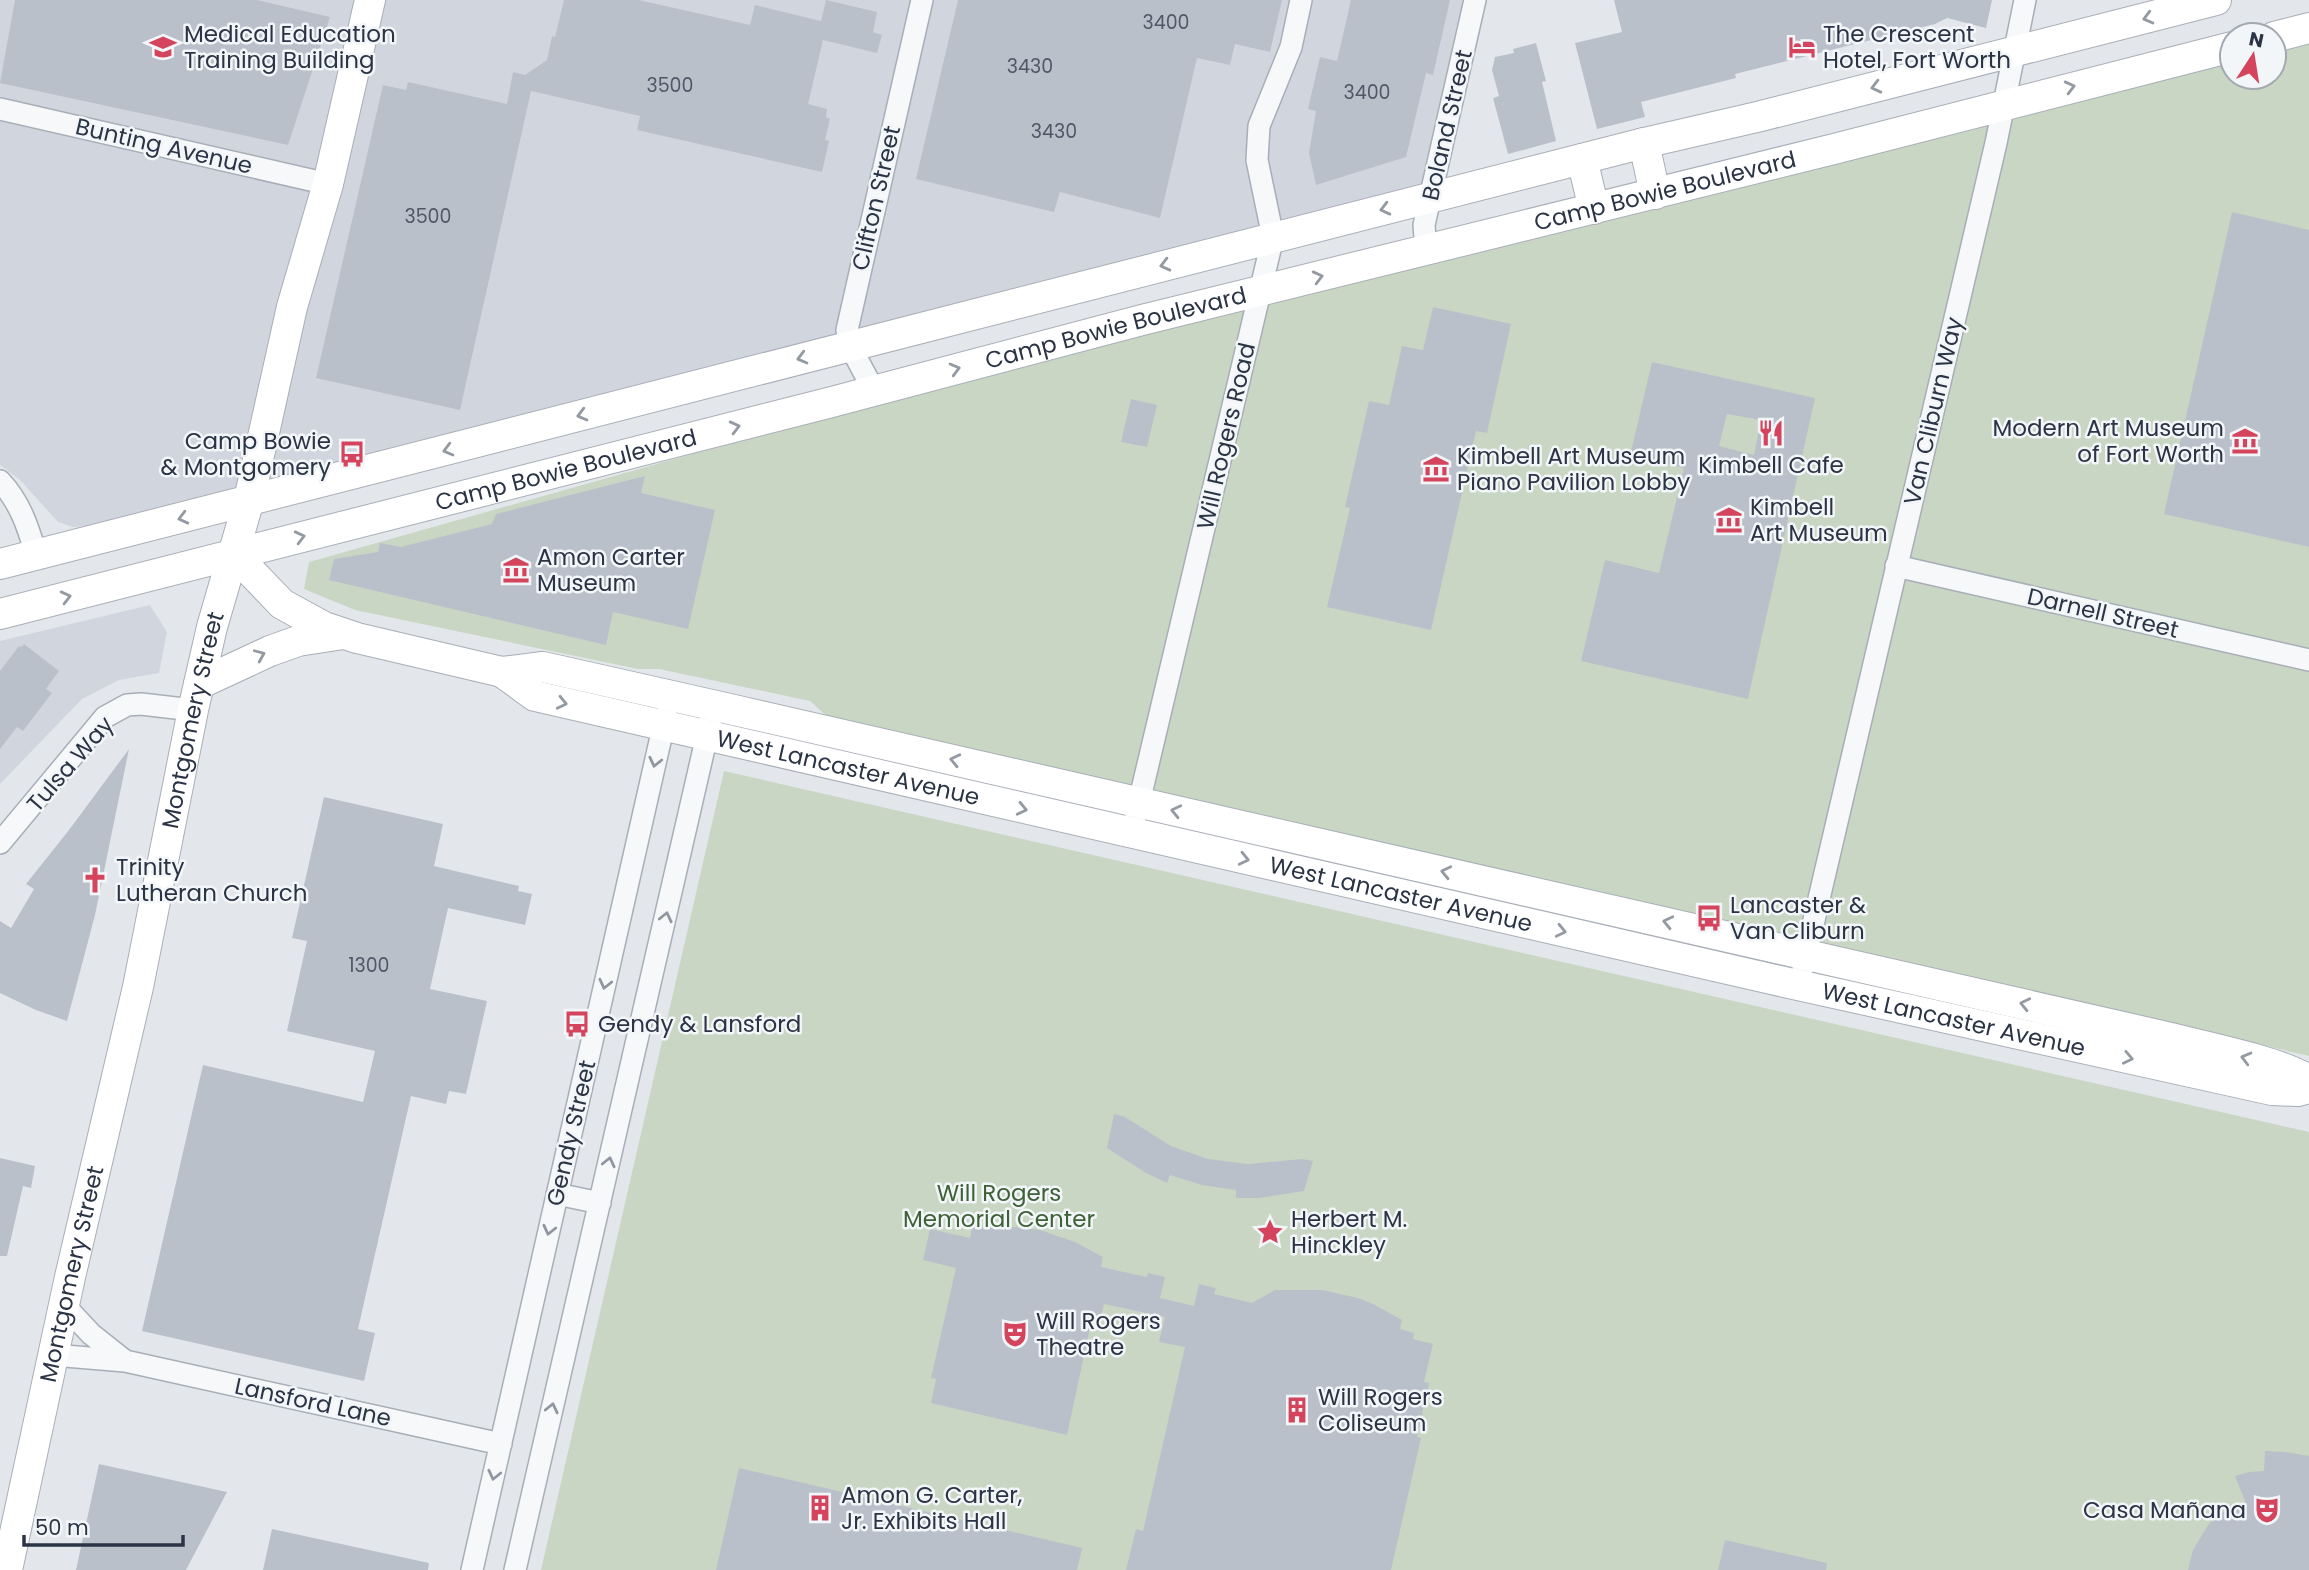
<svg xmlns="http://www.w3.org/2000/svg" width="2309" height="1570" font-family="Poppins,sans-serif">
	<rect width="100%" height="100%" fill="#e3e7ec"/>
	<path fill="#d1d6de" d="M0 0H1464L1422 188 87 526 73 527 58 522 20 480 0 465Z
		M150 605 167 632 159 673 119 680 82 699 0 784V641Z"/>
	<path fill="#c9d6c4" d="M2309 43V1056L1788 935 829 718 810 701 659 669H638L355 610 304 589 309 562 898 396 1548 232 1973 130 2037 111 2232 62V77H2274V52Z
		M724 771 2309 1132V1570H541Z"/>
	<path fill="#bac0ca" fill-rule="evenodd" d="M15 0H257L330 17 288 145 0 83Z
		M564 0H639L750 25 755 5 821 21 826 0 877 12 873 32 882 35 877 53 823 40 808 104 827 109 826 117 830 119 825 140 829 141 822 172 637 130 640 116 531 91 460 410 316 378 383 85 406 90 408 82 507 104 513 72 525 75 547 60 552 36 555 37Z
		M958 0H1282L1270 52 1235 44 1230 65 1197 58 1160 218 1060 192 1054 212 916 179Z
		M1351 0H1450L1433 75 1426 73 1406 157 1316 185 1309 153 1316 111 1308 109 1320 57 1337 61Z
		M1614 0H1992L1986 28 1947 18 1935 24 1735 74 1736 78 1641 102 1645 117 1597 129 1575 43 1622 32Z
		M1536 43 1546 81 1542 82 1556 141 1508 154 1493 98 1499 96 1492 70 1495 57 1514 53 1513 49Z
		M2232 212 2309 230V547L2164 514Z
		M1433 307 1511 324 1487 433 1476 431 1431 630 1327 607 1350 508 1345 507 1369 401 1389 405 1402 346 1423 350Z
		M1652 362 1815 398 1748 699 1581 661 1605 560 1659 573 1684 468 1630 456ZM1727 414 1761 420 1754 455 1719 446Z
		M1131 399 1157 405 1147 447 1121 442Z
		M645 476 641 493 715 510 688 629 613 612 606 645 329 580 334 559 378 552 380 543 401 547 492 524 496 514Z
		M24 644 59 671 46 689 52 693 23 731 17 727 0 749V671L19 646 21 647Z
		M129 749 95 915 67 1021 36 1010 0 993V921L11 928 34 889 26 884 69 830Z
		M324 797 443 824 434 866 519 886 518 891 532 894 525 925 448 908 430 989 487 1001 466 1094 449 1091 446 1104 411 1096 358 1329 375 1333 364 1381 142 1331 203 1065 363 1102 375 1051 287 1031 307 941 292 938Z
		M1114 1114 1125 1117 1171 1146 1208 1159 1248 1164 1302 1159 1313 1161 1304 1191 1259 1198H1236V1190L1202 1185 1170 1175 1167 1183 1146 1173 1107 1148Z
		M0 1158 35 1166 31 1188 23 1186 7 1256H0Z
		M1004 1226 1040 1230 1075 1242 1103 1257 1101 1267 1147 1277 1148 1273 1165 1277 1160 1298 1194 1306 1199 1284 1216 1288 1214 1294 1252 1303 1275 1290H1322L1358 1298 1375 1305 1402 1320 1400 1329 1414 1333 1413 1339 1433 1344 1424 1382 1429 1383 1417 1437 1421 1438 1391 1570H1126L1136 1529 1143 1531 1185 1347 1159 1342 1165 1317 1104 1304 1099 1324 1091 1323 1067 1435 931 1403 936 1379 931 1378 956 1268 923 1260 930 1229 970 1238 972 1228Z
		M2265 1451 2286 1452 2309 1456V1570H2188L2193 1550 2208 1525 2219 1514 2245 1501 2235 1476 2249 1472 2264 1471Z
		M99 1464 227 1492 186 1570H76Z
		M739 1468 1082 1548 1077 1570H716Z
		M272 1529 429 1563 428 1570H263Z
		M1725 1540 1827 1563 1826 1570H1718Z"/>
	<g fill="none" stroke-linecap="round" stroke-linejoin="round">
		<g stroke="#a8aeb7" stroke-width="24">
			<path id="street" d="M0 109 328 184
				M1426 250 1424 225 1430 198 1475 0
				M874 391 850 346 847 330 922 0
				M0 481C20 502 28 527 36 554
				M1896 566 2309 660
				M1136 815 1273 237 1257 160 1259 126 1291 47 1301 0
				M0 843 105 717 127 705 141 704 193 710
				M1803 967 1996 143 2025 0
				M557 1194 600 1203
				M64 1305 91 1334 125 1361
				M53 1355 125 1361 501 1444
				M472 1570 666 715
				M515 1570 714 705"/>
		</g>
		<g stroke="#a8aeb7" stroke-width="32">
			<g id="secondary">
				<path d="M2274 37 2309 28"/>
				<path d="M1644 143 1655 194"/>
				<path d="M1582 159 1594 209"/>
				<path d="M234 554 282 604 324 627 357 638 502 672 543 667 734 710 2171 1038C2201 1046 2290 1064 2309 1081"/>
				<path d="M0 564 1644 143 1757 117 2216 0"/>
				<path id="s1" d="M0 614 828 403 1142 320 1834 149 2232 47"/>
				<path id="s2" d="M502 672 535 696 1771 979 2272 1090 2298 1091 2309 1088"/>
				<path d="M199 684 270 651 298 641 343 634"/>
				<path id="s3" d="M7 1570 70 1277 138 987 193 710 212 627 249 500 292 307 328 184 370 0"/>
			</g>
		</g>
		<use href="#street" stroke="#f6f8fa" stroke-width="21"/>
		<use href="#secondary" stroke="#fff" stroke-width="30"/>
	</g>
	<defs><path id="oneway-chevron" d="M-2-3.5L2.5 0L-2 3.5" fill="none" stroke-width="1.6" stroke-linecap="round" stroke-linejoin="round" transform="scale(1.75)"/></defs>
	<g stroke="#949aa2">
		<use href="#oneway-chevron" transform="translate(2148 18) rotate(165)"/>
		<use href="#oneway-chevron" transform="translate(1876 87) rotate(166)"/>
		<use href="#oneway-chevron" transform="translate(2070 87) rotate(-14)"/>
		<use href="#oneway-chevron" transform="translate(1385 209) rotate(166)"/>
		<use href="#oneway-chevron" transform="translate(1165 265) rotate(166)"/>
		<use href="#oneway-chevron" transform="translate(1318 277) rotate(-14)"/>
		<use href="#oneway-chevron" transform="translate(802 358) rotate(165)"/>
		<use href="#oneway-chevron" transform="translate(955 369) rotate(-15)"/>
		<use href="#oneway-chevron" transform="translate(582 415) rotate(165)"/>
		<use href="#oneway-chevron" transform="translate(735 427) rotate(-14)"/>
		<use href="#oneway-chevron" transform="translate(448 450) rotate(165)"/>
		<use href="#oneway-chevron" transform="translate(183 518) rotate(166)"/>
		<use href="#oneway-chevron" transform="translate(300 537) rotate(-14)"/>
		<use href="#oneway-chevron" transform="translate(66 597) rotate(-14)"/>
		<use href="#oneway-chevron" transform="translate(260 655) rotate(-23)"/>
		<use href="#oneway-chevron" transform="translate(562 703) rotate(13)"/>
		<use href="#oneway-chevron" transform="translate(955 760) rotate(-167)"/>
		<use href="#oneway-chevron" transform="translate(1022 809) rotate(13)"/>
		<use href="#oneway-chevron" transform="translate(1176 811) rotate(-167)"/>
		<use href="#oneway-chevron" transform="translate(1244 859) rotate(13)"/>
		<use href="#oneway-chevron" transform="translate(1446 872) rotate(-167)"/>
		<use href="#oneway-chevron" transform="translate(1668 922) rotate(-167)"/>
		<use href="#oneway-chevron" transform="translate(1561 931) rotate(13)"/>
		<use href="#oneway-chevron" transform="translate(2025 1004) rotate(-167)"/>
		<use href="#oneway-chevron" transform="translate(2128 1058) rotate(12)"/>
		<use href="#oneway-chevron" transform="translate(2246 1058) rotate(-165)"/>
	</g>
	<g stroke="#9096a0">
		<use href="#oneway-chevron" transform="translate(655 762) rotate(103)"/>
		<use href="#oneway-chevron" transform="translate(666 917) rotate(-77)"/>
		<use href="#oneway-chevron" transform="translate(605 984) rotate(103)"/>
		<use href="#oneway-chevron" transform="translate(609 1162) rotate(-77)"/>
		<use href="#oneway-chevron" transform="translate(549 1230) rotate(103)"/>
		<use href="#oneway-chevron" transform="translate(552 1408) rotate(-77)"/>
		<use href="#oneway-chevron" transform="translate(494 1475) rotate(103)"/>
	</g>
	<defs>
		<g id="university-bare" transform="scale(2.1)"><path d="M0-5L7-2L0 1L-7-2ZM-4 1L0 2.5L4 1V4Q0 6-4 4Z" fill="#d4455d" stroke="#f3f6f9" stroke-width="2.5" paint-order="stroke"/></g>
		<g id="hotel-bare" transform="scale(2.1)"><path d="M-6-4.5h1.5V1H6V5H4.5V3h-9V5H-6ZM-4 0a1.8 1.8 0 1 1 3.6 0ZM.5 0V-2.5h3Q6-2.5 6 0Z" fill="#d4455d" stroke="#f3f6f9" stroke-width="2.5" paint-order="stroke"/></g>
		<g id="restaurant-bare" transform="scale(2.1)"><path d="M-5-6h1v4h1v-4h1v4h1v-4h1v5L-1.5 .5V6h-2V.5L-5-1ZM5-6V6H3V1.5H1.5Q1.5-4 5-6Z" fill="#d4455d" stroke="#f3f6f9" stroke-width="2.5" paint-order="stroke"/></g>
		<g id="museum-bare" transform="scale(2.1)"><path d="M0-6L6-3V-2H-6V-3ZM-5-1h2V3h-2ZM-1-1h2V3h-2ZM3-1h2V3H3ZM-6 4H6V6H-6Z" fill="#d4455d" stroke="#f3f6f9" stroke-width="2.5" paint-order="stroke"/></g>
		<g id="bus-bare" transform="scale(2.1)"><path d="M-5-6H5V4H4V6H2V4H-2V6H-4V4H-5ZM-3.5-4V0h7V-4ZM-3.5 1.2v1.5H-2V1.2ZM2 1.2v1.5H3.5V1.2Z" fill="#d4455d" stroke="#f3f6f9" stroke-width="2.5" paint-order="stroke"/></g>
		<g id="church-bare" transform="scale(2.1)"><path d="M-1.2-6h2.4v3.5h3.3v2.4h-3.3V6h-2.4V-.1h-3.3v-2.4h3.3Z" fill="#d4455d" stroke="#f3f6f9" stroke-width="2.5" paint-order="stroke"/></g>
		<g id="sight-bare" transform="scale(2.1)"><path d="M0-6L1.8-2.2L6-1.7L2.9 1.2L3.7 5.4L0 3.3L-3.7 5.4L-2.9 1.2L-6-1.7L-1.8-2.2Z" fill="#d4455d" stroke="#f3f6f9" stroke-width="2.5" paint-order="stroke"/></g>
		<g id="theatre-bare" transform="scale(2.1)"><path d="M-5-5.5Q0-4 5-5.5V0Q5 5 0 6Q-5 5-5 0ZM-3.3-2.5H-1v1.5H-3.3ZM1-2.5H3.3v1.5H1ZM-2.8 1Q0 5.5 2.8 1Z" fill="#d4455d" stroke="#f3f6f9" stroke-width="2.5" paint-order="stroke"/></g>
		<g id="building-bare" transform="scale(2.1)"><path d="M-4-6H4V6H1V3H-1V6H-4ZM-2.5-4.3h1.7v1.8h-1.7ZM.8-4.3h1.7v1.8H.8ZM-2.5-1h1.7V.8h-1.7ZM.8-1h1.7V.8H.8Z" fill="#d4455d" stroke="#f3f6f9" stroke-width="2.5" paint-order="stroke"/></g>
	</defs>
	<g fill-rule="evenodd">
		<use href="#university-bare" x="163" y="47"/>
		<use href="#hotel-bare" x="1802" y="47"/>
		<use href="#restaurant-bare" x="1771" y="433"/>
		<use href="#museum-bare" x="2245" y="441"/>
		<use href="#bus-bare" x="352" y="454"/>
		<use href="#museum-bare" x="1436" y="469"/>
		<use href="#museum-bare" x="1729" y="520"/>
		<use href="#museum-bare" x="516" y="570"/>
		<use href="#church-bare" x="95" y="880"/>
		<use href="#bus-bare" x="1709" y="918"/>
		<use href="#bus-bare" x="577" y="1024"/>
		<use href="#sight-bare" x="1270" y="1232"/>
		<use href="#theatre-bare" x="1015" y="1334"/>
		<use href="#building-bare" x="1297" y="1410"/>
		<use href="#building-bare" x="820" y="1508"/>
		<use href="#theatre-bare" x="2267" y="1510"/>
	</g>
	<g text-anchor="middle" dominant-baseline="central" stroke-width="5" stroke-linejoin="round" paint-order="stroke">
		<g font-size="19" fill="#4e5766">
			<text x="1166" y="22">3400</text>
			<text x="1030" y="66">3430</text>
			<text x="670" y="85">3500</text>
			<text x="1367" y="92">3400</text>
			<text x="1054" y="131">3430</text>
			<text x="428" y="216">3500</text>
			<text x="369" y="965">1300</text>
		</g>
		<g font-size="23" fill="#2a3445" stroke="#f3f6f9" text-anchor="start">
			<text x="184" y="34">Medical Education<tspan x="184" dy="26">Training Building</tspan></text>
			<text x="1823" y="34">The Crescent<tspan x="1823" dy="26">Hotel, Fort Worth</tspan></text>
			<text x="2224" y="428" text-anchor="end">Modern Art Museum<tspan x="2224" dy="26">of Fort Worth</tspan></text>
			<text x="331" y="441" text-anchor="end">Camp Bowie<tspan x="331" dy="26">&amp; Montgomery</tspan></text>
			<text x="1457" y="456">Kimbell Art Museum<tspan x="1457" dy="26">Piano Pavilion Lobby</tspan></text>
			<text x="1771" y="465" text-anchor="middle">Kimbell Cafe</text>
			<text x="1750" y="507">Kimbell<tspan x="1750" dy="26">Art Museum</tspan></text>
			<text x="537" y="557">Amon Carter<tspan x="537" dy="26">Museum</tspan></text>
			<text x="116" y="867">Trinity<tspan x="116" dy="26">Lutheran Church</tspan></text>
			<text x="1730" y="905">Lancaster &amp;<tspan x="1730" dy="26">Van Cliburn</tspan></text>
			<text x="598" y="1024">Gendy &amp; Lansford</text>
			<text x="1291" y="1219">Herbert M.<tspan x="1291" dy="26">Hinckley</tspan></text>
			<text x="1036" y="1321">Will Rogers<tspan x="1036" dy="26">Theatre</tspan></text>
			<text x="1318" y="1397">Will Rogers<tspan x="1318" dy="26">Coliseum</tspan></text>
			<text x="841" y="1495">Amon G. Carter,<tspan x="841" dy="26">Jr. Exhibits Hall</tspan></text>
			<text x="2246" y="1510" text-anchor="end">Casa Mañana</text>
		</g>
		<g font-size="23" fill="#2a3445" stroke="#f3f6f9">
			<text transform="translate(1447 125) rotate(-77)">Boland Street</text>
			<text transform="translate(164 146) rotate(13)">Bunting Avenue</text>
			<text stroke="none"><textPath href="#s1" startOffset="1718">Camp Bowie Boulevard</textPath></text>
			<text transform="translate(876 198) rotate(-77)">Clifton Street</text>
			<text stroke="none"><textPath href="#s1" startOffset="1152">Camp Bowie Boulevard</textPath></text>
			<text transform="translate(1933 411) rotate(-77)">Van Cliburn Way</text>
			<text transform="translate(1226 436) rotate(-77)">Will Rogers Road</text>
			<text stroke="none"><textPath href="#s1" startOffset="584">Camp Bowie Boulevard</textPath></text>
			<text transform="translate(2103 613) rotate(13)">Darnell Street</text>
			<text stroke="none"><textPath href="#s3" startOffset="870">Montgomery Street</textPath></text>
			<text transform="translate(70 764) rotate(-49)">Tulsa Way</text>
			<text stroke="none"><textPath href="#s2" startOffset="362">West Lancaster Avenue</textPath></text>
			<text stroke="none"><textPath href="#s2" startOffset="929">West Lancaster Avenue</textPath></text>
			<text stroke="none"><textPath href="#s2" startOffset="1496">West Lancaster Avenue</textPath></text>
			<text transform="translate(571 1133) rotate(-77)">Gendy Street</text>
			<text stroke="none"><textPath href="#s3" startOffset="303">Montgomery Street</textPath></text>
			<text transform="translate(313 1402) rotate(12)">Lansford Lane</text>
		</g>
		<g font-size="23" fill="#3f6137" stroke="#f3f6f9">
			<text x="999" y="1193">Will Rogers<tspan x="999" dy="26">Memorial Center</tspan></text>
		</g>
	</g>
	<g transform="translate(2253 56) rotate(12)"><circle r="33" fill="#f3f6f9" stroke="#a3a8b1" stroke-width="2"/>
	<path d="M0-5L12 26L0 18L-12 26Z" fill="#d4455d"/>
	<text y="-10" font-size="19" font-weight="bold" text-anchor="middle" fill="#2a3445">N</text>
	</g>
	<path d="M24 1535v10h159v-10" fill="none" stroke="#2a3445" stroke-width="3.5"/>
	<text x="35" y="1535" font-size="21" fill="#2a3445" stroke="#f3f6f9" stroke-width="5" paint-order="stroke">50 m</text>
</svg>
